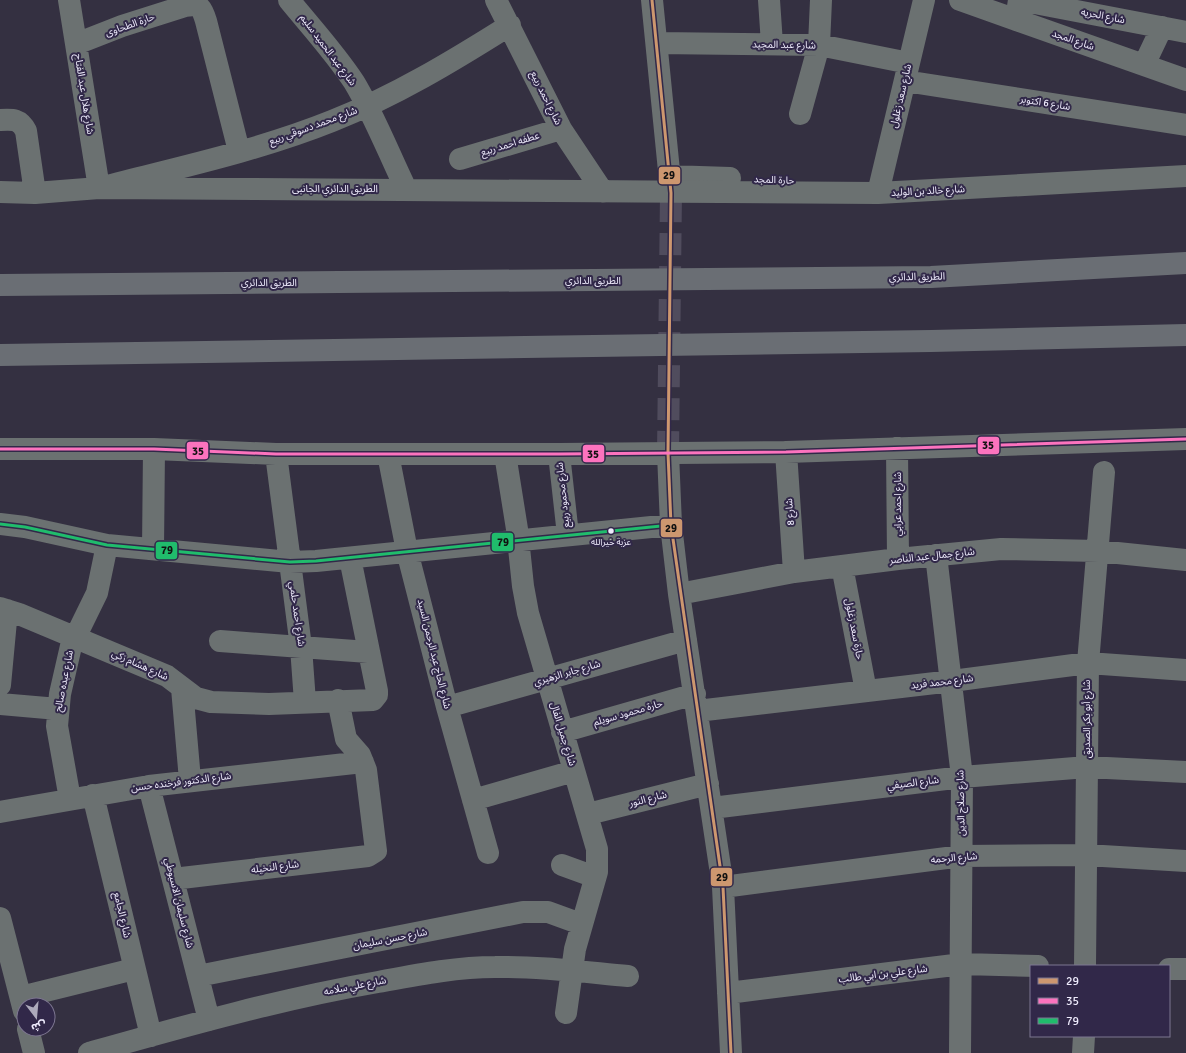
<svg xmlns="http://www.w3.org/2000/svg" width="1186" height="1053" font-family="Signika,'Noto Sans Arabic',sans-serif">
	<rect width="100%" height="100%" fill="#343041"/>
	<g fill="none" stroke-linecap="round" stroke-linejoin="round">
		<path stroke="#504c5d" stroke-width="22" stroke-dasharray="22 11" stroke-linecap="butt" d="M668 453 671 193"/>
		<path stroke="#6b7171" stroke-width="22" d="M69 0 99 188C177 168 257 151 332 121 395 96 453 61 510 25
			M289 0C311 27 335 53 354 82 374 115 389 154 406 189
			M496 0 561 129 603 192
			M652 0 671 191
			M769 0 772 44
			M960 0 1186 80
			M1016 20 1019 0 1186 32
			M657 43 819 45 909 63
			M76 44 122 26 185 6C200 3 202 8 206 21L239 151
			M1144 65 1162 27
			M905 81 1186 125
			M800 114 819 45 821 0
			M0 120C13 119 20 119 26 131L35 193
			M460 159 561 129
			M669 176 730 178
			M0 192 35 193 99 188 878 193 1186 176
			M878 193 924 0
			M897 448 898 559
			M0 449H154L276 454H559L786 452 1186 439
			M786 452 794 572
			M668 453 671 525 679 594 723 887 731 1053
			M276 454 301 647 305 702
			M388 454 407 551 447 707 488 853
			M505 454 517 529 523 586 528 613 597 849V872L575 949 566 1013
			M559 454 568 535
			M0 524 25 527 107 545 290 562 316 561 671 525
			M153 549 154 449
			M936 555 962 777 960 1053
			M842 566 866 691
			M679 594 794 572 898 559 1001 549 1098 551 1186 560
			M0 608 19 614 167 676 196 698 211 702 269 704 373 700 377 695V691L350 558
			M220 641 368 652
			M0 685 7 610
			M182 688 190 780
			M0 704 58 709
			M447 707 686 640
			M697 711 952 681 1088 663 1186 670
			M562 732 695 694
			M149 786 209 1020
			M93 795 151 1036
			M70 799 57 726 60 694 71 646 97 593 107 545
			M473 800 574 771
			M712 808 962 777 1087 767 1186 772
			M0 812 149 786 363 762
			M588 814 708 784
			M562 865 595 877
			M173 879 368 856 376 851 366 770 360 755 346 739 338 700
			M723 887 962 856 1086 855 1186 861
			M0 918 24 1011
			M1085 966 1088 663 1104 472
			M1169 969H1186
			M198 976 523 912H548L581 924
			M728 993 962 964 1038 966
			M21 997 134 969
			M28 1029 34 1053
			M89 1053C185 1026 280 999 378 982 416 975 456 967 495 967 539 966 584 972 628 976
			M1083 1053 1084 1036"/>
		<path stroke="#6a6e74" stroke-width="22" d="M0 285 931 277 1186 263
			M0 355 931 341 1186 335"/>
		<g stroke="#312849" stroke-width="6">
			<path id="bus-1" d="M652 0 671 193 668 453 671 525 723 887 731 1053"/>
		</g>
		<g stroke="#312849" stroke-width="6">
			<path id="bus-2" d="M0 449H154L276 454H559L786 452 1186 439"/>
		</g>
		<g stroke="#312849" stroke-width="6">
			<path id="bus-3" d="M0 524 25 527 107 545 290 562 316 561 671 525"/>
		</g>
		<use href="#bus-1" stroke="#cd976f" stroke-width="3"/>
		<use href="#bus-2" stroke="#fc73be" stroke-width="3"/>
		<use href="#bus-3" stroke="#20bc6c" stroke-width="3"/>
	</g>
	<circle fill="#eeebfc" stroke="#312849" stroke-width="1.5" cx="611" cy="531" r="3.5"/>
	<g text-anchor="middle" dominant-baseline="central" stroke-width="4" stroke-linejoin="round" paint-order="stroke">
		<g font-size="9" fill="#eeebfc" stroke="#312849">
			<text x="611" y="542">عزبة خيرالله</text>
		</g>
		<g font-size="10" fill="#eeebfc" stroke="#312849">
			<text transform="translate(1103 16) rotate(11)">شارع الحريه</text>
			<text transform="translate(130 25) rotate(-19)">حارة الطحاوى</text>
			<text transform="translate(1073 40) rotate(19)">شارع المجد</text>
			<text transform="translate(784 45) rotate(1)">شارع عبد المجيد</text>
			<text transform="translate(328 50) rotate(53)">شارع عبد الحميد سليم</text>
			<text transform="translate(84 94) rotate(81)">شارع هلال عبد الفتاح</text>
			<text transform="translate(901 96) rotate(-77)">شارع سعد زغلول</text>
			<text transform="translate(546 98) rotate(64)">شارع احمد ربيع</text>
			<text transform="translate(1045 103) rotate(9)">شارع 6 اكتوبر</text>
			<text transform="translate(313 126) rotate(-20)">شارع محمد دسوقي ربيع</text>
			<text transform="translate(510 144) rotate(-17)">عطفه احمد ربيع</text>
			<text transform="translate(774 180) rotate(2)">حارة المجد</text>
			<text x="335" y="189">الطريق الدائري الجانبى</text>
			<text transform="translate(928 191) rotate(-3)">شارع خالد بن الوليد</text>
			<text transform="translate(917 277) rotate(-1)">الطريق الدائري</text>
			<text x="593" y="281">الطريق الدائري</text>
			<text x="269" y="283">الطريق الدائري</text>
			<text transform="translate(563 495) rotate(-96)">شارع محمود ربيع</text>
			<text transform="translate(898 504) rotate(-90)">شارع احمد عرابي</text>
			<text transform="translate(790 512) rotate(-94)">شارع 8</text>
			<text transform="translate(932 556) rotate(-6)">شارع جمال عبد الناصر</text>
			<text transform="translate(297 614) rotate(82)">شارع احمد حلمي</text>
			<text transform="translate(854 629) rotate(79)">حارة سعد زغلول</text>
			<text transform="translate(434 654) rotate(76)">شارع الحاج عبد الرحمن السيد</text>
			<text transform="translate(140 665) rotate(24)">شارع هشام زكي</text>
			<text transform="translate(567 673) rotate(-16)">شارع جابر الزهيري</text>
			<text transform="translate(64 681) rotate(-79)">شارع عبده صالح</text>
			<text transform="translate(942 682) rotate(-7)">شارع محمد فريد</text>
			<text transform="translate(628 713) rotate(-16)">حارة محمود سويلم</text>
			<text transform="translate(1087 719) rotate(-90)">شارع أبو بكر الصديق</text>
			<text transform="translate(563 734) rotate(73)">شارع جميل الفال</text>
			<text transform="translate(181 782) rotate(-7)">شارع الدكتور فرخنده حسن</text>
			<text transform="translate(913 783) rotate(-7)">شارع الصيفي</text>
			<text transform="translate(648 799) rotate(-14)">شارع النور</text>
			<text transform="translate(961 803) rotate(-91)">شارع صلاح الدين</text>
			<text transform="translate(954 858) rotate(-5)">شارع الرحمه</text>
			<text transform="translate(275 867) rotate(-7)">شارع النخيله</text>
			<text transform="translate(179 903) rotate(76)">شارع سليمان الاسيوطي</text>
			<text transform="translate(122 915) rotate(77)">شارع الجامع</text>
			<text transform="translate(390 939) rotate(-11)">شارع حسن سليمان</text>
			<text transform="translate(883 974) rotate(-7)">شارع علي بن ابي طالب</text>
			<text transform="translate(355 986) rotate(-11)">شارع علي سلامه</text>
		</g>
	</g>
	<g stroke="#312849" stroke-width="1.5">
		<rect x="658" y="166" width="23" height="19" rx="4" fill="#cd976f"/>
		<rect x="977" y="436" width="23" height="19" rx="4" fill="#fc73be"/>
		<rect x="186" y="441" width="23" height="19" rx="4" fill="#fc73be"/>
		<rect x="582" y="444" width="23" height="19" rx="4" fill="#fc73be"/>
		<rect x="660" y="518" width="23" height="20" rx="4" fill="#cd976f"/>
		<rect x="491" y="532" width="23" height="20" rx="4" fill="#20bc6c"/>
		<rect x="155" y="541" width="23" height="19" rx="4" fill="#20bc6c"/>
		<rect x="710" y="867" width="23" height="20" rx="4" fill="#cd976f"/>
	</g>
	<g font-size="11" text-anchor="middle" font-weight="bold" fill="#111">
		<text x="669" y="179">29</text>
		<text x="988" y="449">35</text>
		<text x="198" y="455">35</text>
		<text x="593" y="458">35</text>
		<text x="671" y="532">29</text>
		<text x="503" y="546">79</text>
		<text x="167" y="554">79</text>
		<text x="722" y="881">29</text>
	</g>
	<rect x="1030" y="965" width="140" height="72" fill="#312849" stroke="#7d7691"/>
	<rect x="1038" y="978" width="20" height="6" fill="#cd976f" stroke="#7d7691"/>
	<text x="1066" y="985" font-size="12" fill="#eeebfc">29</text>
	<rect x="1038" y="998" width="20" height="6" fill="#fc73be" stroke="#7d7691"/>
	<text x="1066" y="1005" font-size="12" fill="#eeebfc">35</text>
	<rect x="1038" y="1018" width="20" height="6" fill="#20bc6c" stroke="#7d7691"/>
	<text x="1066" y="1025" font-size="12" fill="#eeebfc">79</text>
	<g transform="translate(36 1017) rotate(164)"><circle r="19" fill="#312849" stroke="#7d7691"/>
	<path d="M0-3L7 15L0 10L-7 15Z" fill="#adaabb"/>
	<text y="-6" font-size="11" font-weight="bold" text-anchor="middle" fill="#eeebfc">ش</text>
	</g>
</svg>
